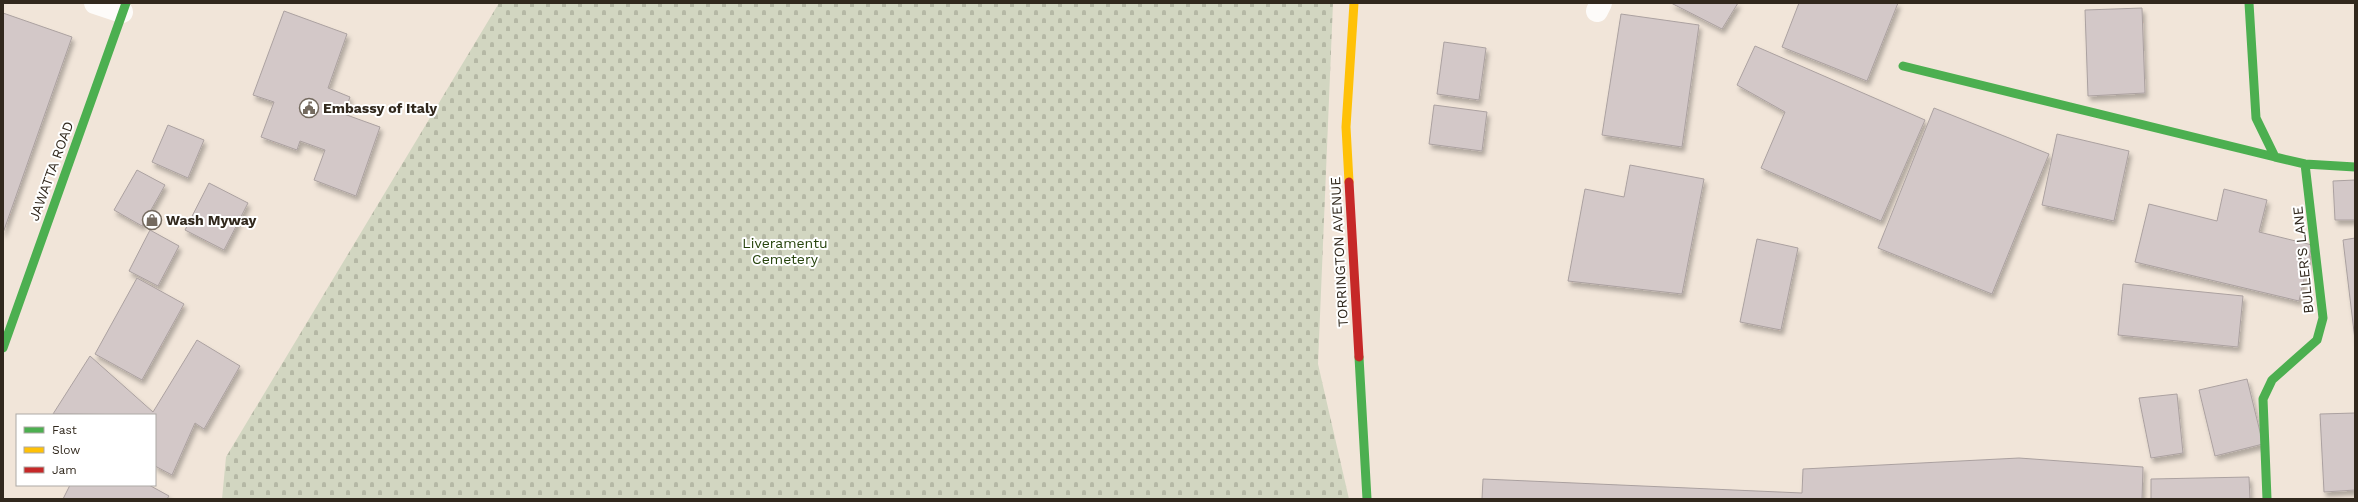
<svg xmlns="http://www.w3.org/2000/svg" width="2358" height="502" font-family="'Work Sans',sans-serif">
	<defs>
		<pattern id="cemetery-stones" width="16" height="16" patternUnits="userSpaceOnUse"><rect width="16" height="16" fill="#d2d6c1"/><path d="M2 7V4a2 2 0 0 1 4 0v3zM10 15v-3a2 2 0 0 1 4 0v3z" fill="#b5b8a5"/></pattern>
		<filter id="shadow"><feDropShadow dx="2.5" dy="4.5" stdDeviation="2" flood-color="#0004"/></filter>
	</defs>
	<rect width="100%" height="100%" fill="#f1e5d9"/>
	<path fill="url(#cemetery-stones)" d="M499 3H1333L1318 364 1349 499H222L226 457Z"/>
	<path fill="#d3c8c8" stroke="#aba1a0" filter="url(#shadow)" d="M1671 3H1738L1722 29Z
		M1799 3H1898L1867 81 1782 47Z
		M2142 8 2145 93 2088 96 2085 10Z
		M284 11 347 34 328 88 350 97 344 114 380 127 356 196 314 180 325 150 300 141 297 150 261 137 274 102 253 95Z
		M3 13 72 37 3 233Z
		M1621 14 1699 25 1682 147 1602 135Z
		M1444 42 1486 48 1479 100 1437 94Z
		M1755 46 1925 120 1881 221 1761 168 1785 112 1737 85Z
		M1434 105 1487 112 1482 151 1429 144Z
		M1934 108 2049 154 1992 294 1878 248Z
		M168 125 204 140 188 178 152 162Z
		M2057 134 2129 151 2114 221 2042 205Z
		M1630 165 1704 179 1682 294 1568 281 1585 189 1624 197Z
		M137 170 165 185 142 226 114 210Z
		M2355 180V220H2335L2333 181Z
		M209 183 248 203 224 250 185 230Z
		M2224 189 2267 200 2259 232 2312 245 2299 301 2135 262 2149 204 2217 221Z
		M150 230 179 246 158 286 129 271Z
		M2355 238V340L2343 240Z
		M1757 239 1798 248 1781 330 1740 322Z
		M137 278 184 304 142 380 95 354Z
		M2123 284 2243 296 2238 347 2118 335Z
		M197 340 240 366 204 429 195 423 172 475 155 466V415L53 414 90 356 153 412Z
		M2247 379 2263 444 2215 456 2199 390Z
		M2177 394 2183 453 2151 458 2139 398Z
		M2355 413V490L2324 492 2320 414Z
		M2019 458 2143 467 2142 499H1482L1483 479 1802 493 1803 469Z
		M2249 477 2250 499H2151V479Z
		M70 485H149L169 496 167 499H63Z"/>
	<g fill="none" stroke-linecap="round" stroke-linejoin="round">
		<path stroke="#fdfbf9" stroke-width="22" d="M95 3 122 12
			M1597 11 1601 3"/>
		<path stroke="#4caf50" stroke-width="9" d="M2249 3 2256 118 2275 157 2305 164 2355 167
			M1903 66 2275 157
			M3 348 126 3
			M1359 357 1367 499
			M2267 499 2263 399 2272 380 2317 340 2323 318 2305 164"/>
		<path stroke="#ffc107" stroke-width="9" d="M1349 182 1346 127 1354 3"/>
		<path stroke="#c62828" stroke-width="9" d="M1349 182 1359 357"/>
	</g>
	<defs>
		<g id="civic-ring" transform="scale(1)"><circle r="9.5" fill="#fff" stroke="#746a5f" stroke-width="1.5"/><path d="M-.6-6.5H3V-4.5H.6V-3L4-1V1h2V6H-6V1h2V-1L-.6-3ZM-1.2 2.5V6h2.4V2.5Z" fill="#746a5f"/></g>
		<g id="shop-ring" transform="scale(1)"><circle r="9.5" fill="#fff" stroke="#746a5f" stroke-width="1.5"/><path d="M-5-2.5h2.3a2.7 3.5 0 0 1 5.4 0H5L5.5 6h-11ZM-1.5-2.5h3a1.5 2.3 0 0 0-3 0Z" fill="#746a5f"/></g>
	</defs>
	<g fill-rule="evenodd">
		<use href="#civic-ring" x="309" y="108"/>
		<use href="#shop-ring" x="152" y="220"/>
	</g>
	<g text-anchor="middle" dominant-baseline="central" stroke-width="4" stroke-linejoin="round" paint-order="stroke">
		<g font-size="14" font-weight="bold" fill="#31281d" stroke="#fff" text-anchor="start">
			<text x="323" y="108">Embassy of Italy</text>
			<text x="166" y="220">Wash Myway</text>
		</g>
		<g font-size="14" fill="#31281d" stroke="#fff">
			<text transform="translate(51 171) rotate(-70)">JAWATTA ROAD</text>
			<text transform="translate(1339 252) rotate(-93)">TORRINGTON AVENUE</text>
			<text transform="translate(2303 260) rotate(-96)">BULLER'S LANE</text>
		</g>
		<g font-size="14" fill="#26430c" stroke="#fff">
			<text x="785" y="243">Liveramentu<tspan x="785" dy="16">Cemetery</tspan></text>
		</g>
	</g>
	<rect width="2358" height="502" fill="none" stroke="#31281d" stroke-width="8"/>
	<rect x="16" y="414" width="140" height="72" fill="#ffffff" stroke="#ada9a5"/>
	<rect x="24" y="427" width="20" height="6" fill="#4caf50" stroke="#ada9a5"/>
	<text x="52" y="434" font-size="12" fill="#31281d">Fast</text>
	<rect x="24" y="447" width="20" height="6" fill="#ffc107" stroke="#ada9a5"/>
	<text x="52" y="454" font-size="12" fill="#31281d">Slow</text>
	<rect x="24" y="467" width="20" height="6" fill="#c62828" stroke="#ada9a5"/>
	<text x="52" y="474" font-size="12" fill="#31281d">Jam</text>
</svg>
